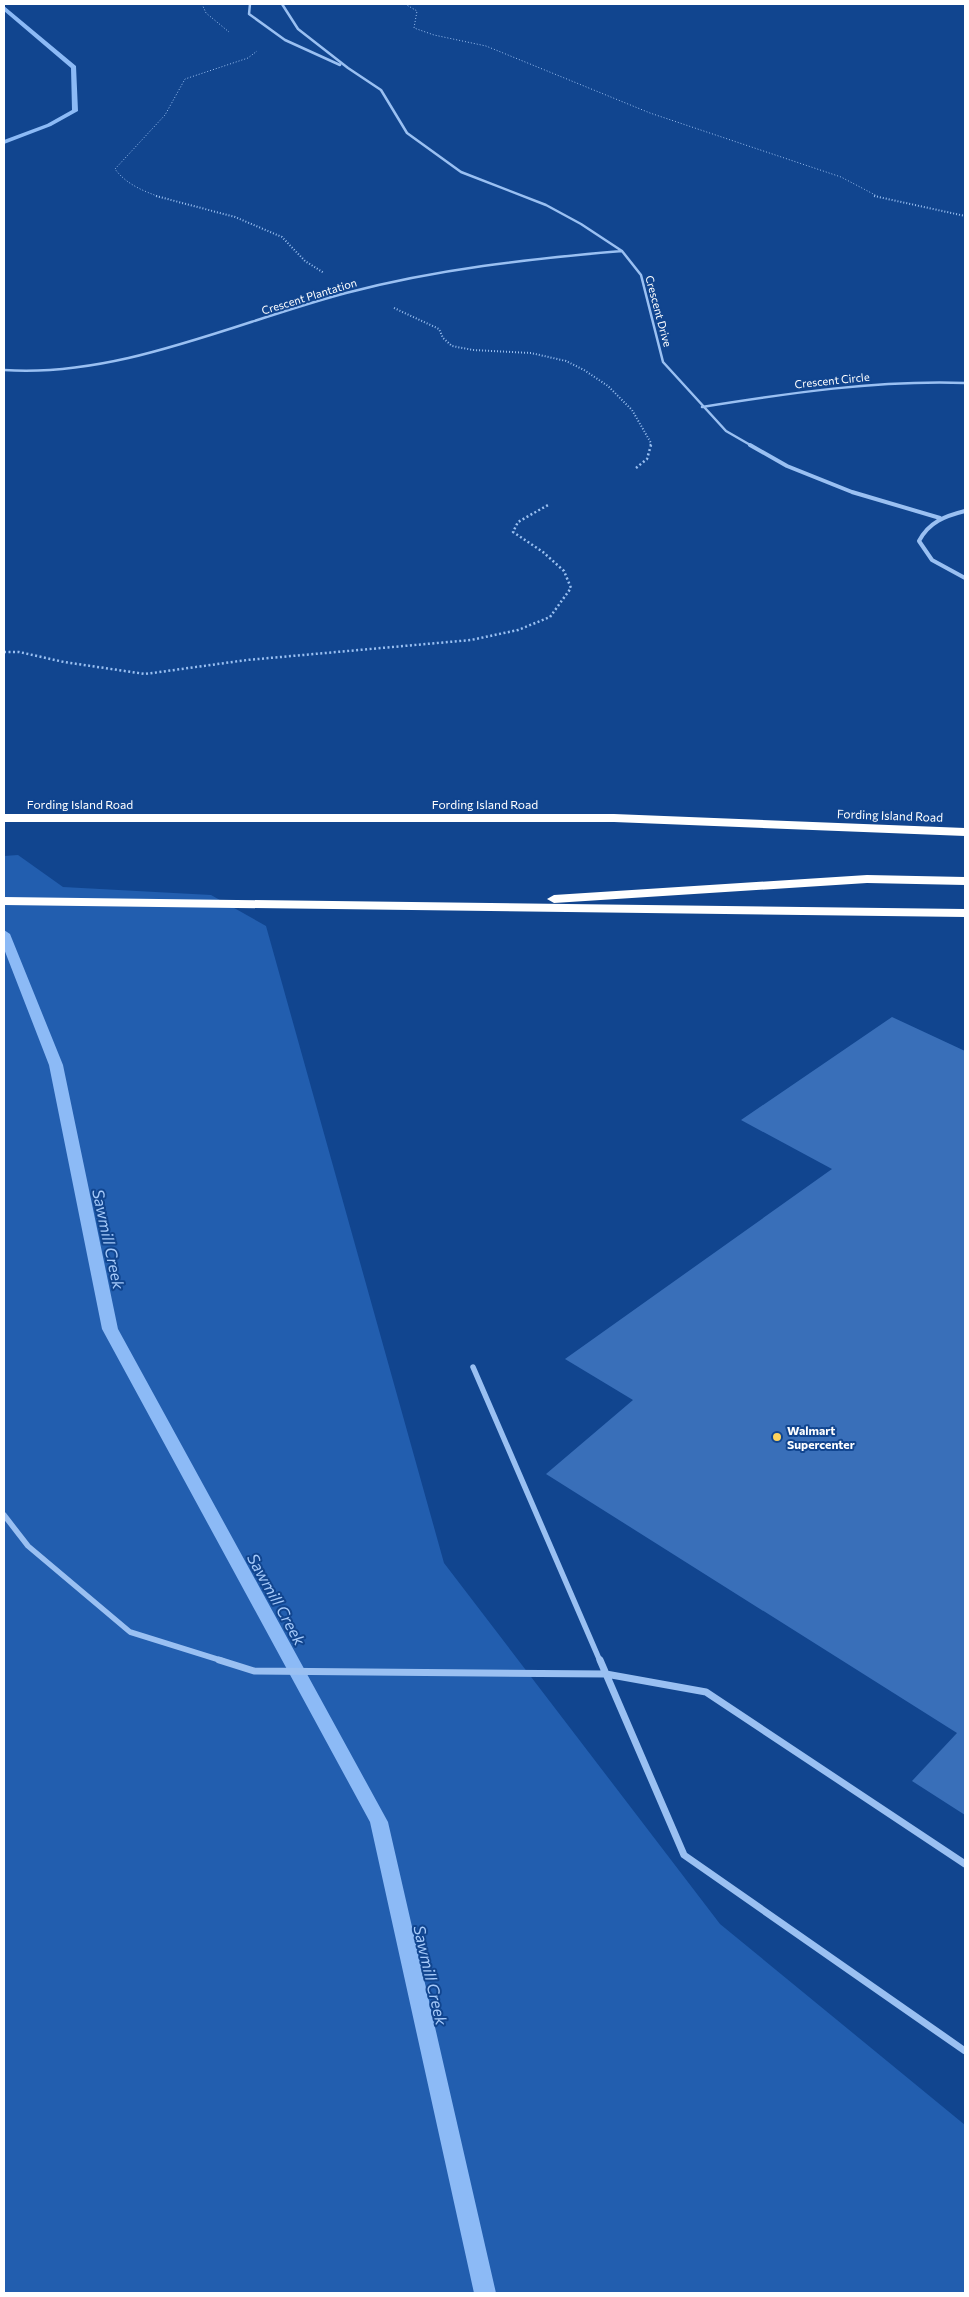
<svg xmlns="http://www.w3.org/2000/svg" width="969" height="2297" font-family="Commissioner,sans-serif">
	<rect width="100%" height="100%" fill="#11458f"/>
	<path fill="#225eaf" d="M18 855 63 887 211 895 266 926 444 1563 720 1924 965 2125V2293H4V856Z"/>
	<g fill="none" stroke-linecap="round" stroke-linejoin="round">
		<path fill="#8cbaf6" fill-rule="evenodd" d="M4 6 76 66 78 111 51 126 4 144V140L47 124 72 110 71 68 4 11Z
			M4 930 10 934 63 1065 118 1329 388 1822 496 2293H474L370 1822 102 1329 49 1065 4 949Z"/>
	</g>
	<path fill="#396fb9" d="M892 1017 965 1051V1815L912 1781 957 1733 546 1474 633 1400 565 1359 832 1169 741 1120Z"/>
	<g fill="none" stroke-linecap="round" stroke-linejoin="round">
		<path stroke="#9ac0f2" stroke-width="1" stroke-dasharray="1 2" stroke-linecap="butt" d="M202 4 206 13 229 32
			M405 4 417 11 414 28 434 35 486 46 650 113 841 177 879 197
			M160 197C143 191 126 184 115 169L165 115 185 79 248 58 257 51"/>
		<path stroke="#9ac0f2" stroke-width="2" stroke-dasharray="1 2" stroke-linecap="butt" d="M156 196 235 217 282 237 305 261 324 273
			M874 196 965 216
			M394 308 439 329 443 338 452 346 473 350 531 353 566 361 584 370 608 386 632 410 651 443 650 446"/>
		<path stroke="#9ac0f2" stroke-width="2.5" stroke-dasharray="2 2.5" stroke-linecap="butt" d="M636 468 647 459 651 445
			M4 652H19L64 662 145 674 247 660 471 640 518 630 550 617 571 588 564 571 543 552 513 532 518 522 548 505"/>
		<path stroke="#9ac0f2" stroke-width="2.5" d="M250 4 249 14 285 40 340 65
			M282 4 298 29 348 68 381 90 407 133 461 172 546 205 581 224 622 251 641 275 663 362 726 431 752 446
			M4 370C119 378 236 322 346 293 437 269 528 259 622 251
			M702 407C790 393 876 380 965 383"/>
		<path stroke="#9ac0f2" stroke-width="4" d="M750 445 787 466 852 492 940 518
			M965 511C945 516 929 522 919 541L932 560 965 578"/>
		<path stroke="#9ac0f2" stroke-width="5.5" d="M473 1367 600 1661
			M4 1515 28 1546 130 1632 223 1661"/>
		<path stroke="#9ac0f2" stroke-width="7" d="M219 1660 254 1671 606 1674 706 1692 965 1864
			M600 1660 684 1855 965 2051"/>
		<path fill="#fff" fill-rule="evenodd" d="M4 814H614L965 828V836L614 822H4Z
			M867 875 965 877V885L867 883 554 903 547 899 554 895Z
			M4 897 965 909V917L4 905Z"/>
	</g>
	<circle fill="#ffd45c" stroke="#11458f" stroke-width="2" cx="777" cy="1437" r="5"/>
	<g text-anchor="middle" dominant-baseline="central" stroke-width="4" stroke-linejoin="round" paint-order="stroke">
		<g font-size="11" fill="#fff" stroke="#11458f">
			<text transform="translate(309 296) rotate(-17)">Crescent Plantation</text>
			<text transform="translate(659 311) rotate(75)">Crescent Drive</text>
			<text transform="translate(832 380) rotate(-6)">Crescent Circle</text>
		</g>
		<g font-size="12" fill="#fff" stroke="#11458f">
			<text x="80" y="804">Fording Island Road</text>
			<text x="485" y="804">Fording Island Road</text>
			<text transform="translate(890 815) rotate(2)">Fording Island Road</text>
		</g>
		<g font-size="12" font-weight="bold" fill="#fff" stroke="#11458f" text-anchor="start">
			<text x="787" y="1430">Walmart<tspan x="787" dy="14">Supercenter</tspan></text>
		</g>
		<g font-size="16" font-style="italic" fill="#a6cafa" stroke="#11458f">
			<text transform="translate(109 1239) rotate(78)">Sawmill Creek</text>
			<text transform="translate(277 1599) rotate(61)">Sawmill Creek</text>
			<text transform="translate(431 1975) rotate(77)">Sawmill Creek</text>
		</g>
	</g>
	<rect width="969" height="2297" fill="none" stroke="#ffffff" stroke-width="10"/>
</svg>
